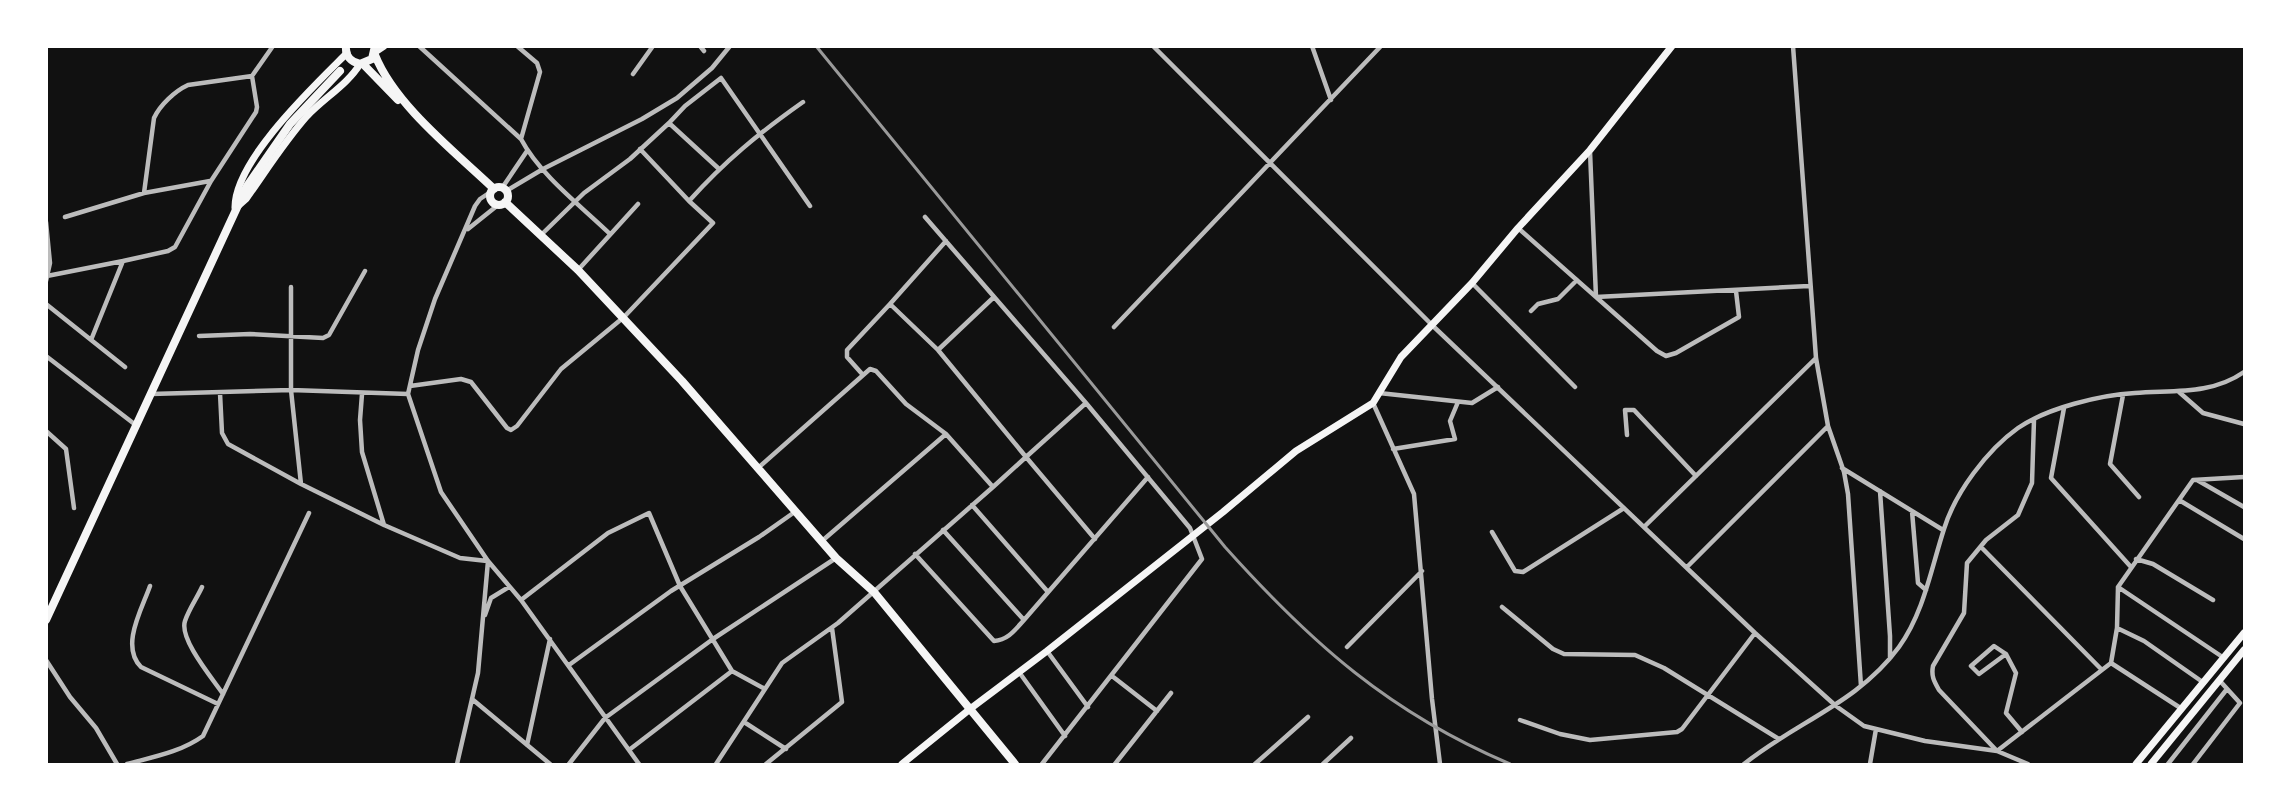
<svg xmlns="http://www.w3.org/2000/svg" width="2291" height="811" font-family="Spectral,serif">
	<rect width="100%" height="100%" fill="#111"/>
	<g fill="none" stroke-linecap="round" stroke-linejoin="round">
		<path stroke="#bcbcbc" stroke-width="4.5" d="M419 46 521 139C540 175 581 206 610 234
			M517 46 537 63 540 72 521 139
			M700 46 704 51
			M1153 46 1433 326 1755 633 1836 706 1864 726 1925 741 1997 751 2028 764
			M1312 46 1331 100
			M1793 46 1816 358 1828 426 1844 472 1848 494 1861 686
			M633 74 653 46
			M669 123 718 168
			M1590 151 1596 297 1809 286
			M502 188 527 151
			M492 191 480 199 475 206 435 299 418 350 408 394 441 492 488 561 521 600 639 764
			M506 191 543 169 642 119 677 98 712 68 730 46
			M144 193 154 118C160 105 175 91 188 85L252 76 273 46
			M689 201C725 161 759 133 803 102
			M65 217 144 193 210 181
			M925 217 1086 403 1190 528 1202 559 1042 764
			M46 222 50 263 46 281
			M1518 228 1657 351 1666 356 1676 353 1739 317 1736 291
			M468 229 498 205
			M540 236 584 193 630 159 669 123 685 106 721 78 810 206
			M578 270 638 204
			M47 276 123 261
			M1472 283 1575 387
			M291 287V390L301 484
			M46 304 125 367
			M1531 311 1538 304 1558 299 1577 280
			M1114 327 1381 46
			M199 336 250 334 323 338 329 335 365 271
			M91 340 123 261 168 251 175 247 211 181 256 112 257 107 252 76
			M938 350 890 304 946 241
			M46 356 137 426
			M863 375 847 357V350L890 304
			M410 386 461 379 471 382 507 428 511 430 517 426 561 369 624 317 713 223 689 201 640 149
			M2179 392 2203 413 2244 424
			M220 393 222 433 228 444 301 484 384 525 460 558 487 561
			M1379 393 1472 403 1498 387
			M151 394 291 390 408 394
			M362 394 360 420 362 452 384 525
			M2123 395 2110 464 2139 497
			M1086 403 1026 457 1095 539
			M1373 403 1414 494 1432 699 1440 764
			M2064 408 2051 478 2131 567
			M2034 420 2032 483 2018 515 1986 540 1967 563 1964 613 1933 666C1931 676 1934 681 1939 690L1997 751 2111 663 2117 628 2118 587 2193 480 2244 477
			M46 431 66 449 74 508
			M1627 435 1625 410H1634L1696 476
			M1393 449 1455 439 1450 421 1458 402
			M758 468 870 369 876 371 906 404 946 434
			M1842 468 1943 530
			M2197 480 2244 507
			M993 487 1026 457 938 350 994 297
			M1880 491 1890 636V658
			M2179 500 2244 539
			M972 505 1048 592
			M1912 511 1918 583 1926 590
			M1644 527 1816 358
			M1492 532 1515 571 1523 572 1624 508
			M1981 547 2102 670
			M915 554 994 641C1008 640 1015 630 1024 620L943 530
			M2136 559 2153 564 2213 600
			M1687 567 1828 426
			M150 586C142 609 120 646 141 667L218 704
			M202 587C197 598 189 609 185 621 179 639 212 678 223 694
			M2118 587 2224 658
			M521 600 608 533 649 513 680 586 732 671
			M1502 607 1553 649 1564 654 1635 655 1664 668 1779 739
			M485 615 491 598 509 587
			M1024 620 1148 477
			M2117 628 2144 641 2204 683
			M1347 647 1422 571
			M1047 651 1088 707
			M2006 654 1994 646 1971 666 1979 674 2006 654 2016 673 2006 713 2022 732
			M46 660 70 697 96 728 117 764
			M2111 663 2182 709
			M569 665 671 591 759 537 796 511
			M1019 672 1065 736
			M1112 676 1157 711
			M472 699 550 764
			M1520 720 1560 734 1590 740 1677 732 1682 729 1755 633
			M744 722 786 749
			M527 745 550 639
			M629 750 732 671 765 689
			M127 764C153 757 181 752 203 736L309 513
			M457 764 478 673 488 561
			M569 764 605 718 713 639 836 558
			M716 764 782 663 838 623 993 487 946 434 822 541
			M766 764 842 702 832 628
			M1115 764 1171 693
			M1255 764 1308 717
			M1323 764 1351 738
			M1744 764C1796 722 1858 703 1899 647 1924 612 1931 569 1944 529 1955 493 1987 450 2018 428 2047 408 2100 395 2135 393 2173 390 2211 395 2244 372
			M1870 764 1876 729
			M2168 764 2227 689
			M2193 764 2240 703 2220 681"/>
		<path stroke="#f5f5f5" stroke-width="7" d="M375 52 384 46
			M237 207 246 199C266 171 284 142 307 116 324 98 348 84 360 64
			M235 208C234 161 314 86 347 53
			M902 764 970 709 1047 651 1223 512 1296 451 1373 403 1401 357 1472 283 1518 228 1590 150 1672 46
			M2136 764 2244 633
			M2151 764 2244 650"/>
		<path stroke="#f5f5f5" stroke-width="8" d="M346 46C345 56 351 62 360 64L372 59 375 46
			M375 55C395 105 454 151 494 189
			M363 64 398 100
			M490 196a9 9 0 1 1 18 0a9 9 0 1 1-18 0Z
			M505 202 578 270 682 381 836 558 874 592 1015 764
			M46 620 247 186 290 124 340 71"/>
		<path stroke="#9a9a9a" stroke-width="3" d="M816 46 1225 547C1312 644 1390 713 1510 764"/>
	</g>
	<rect width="2291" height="811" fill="none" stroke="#ffffff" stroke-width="96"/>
</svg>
